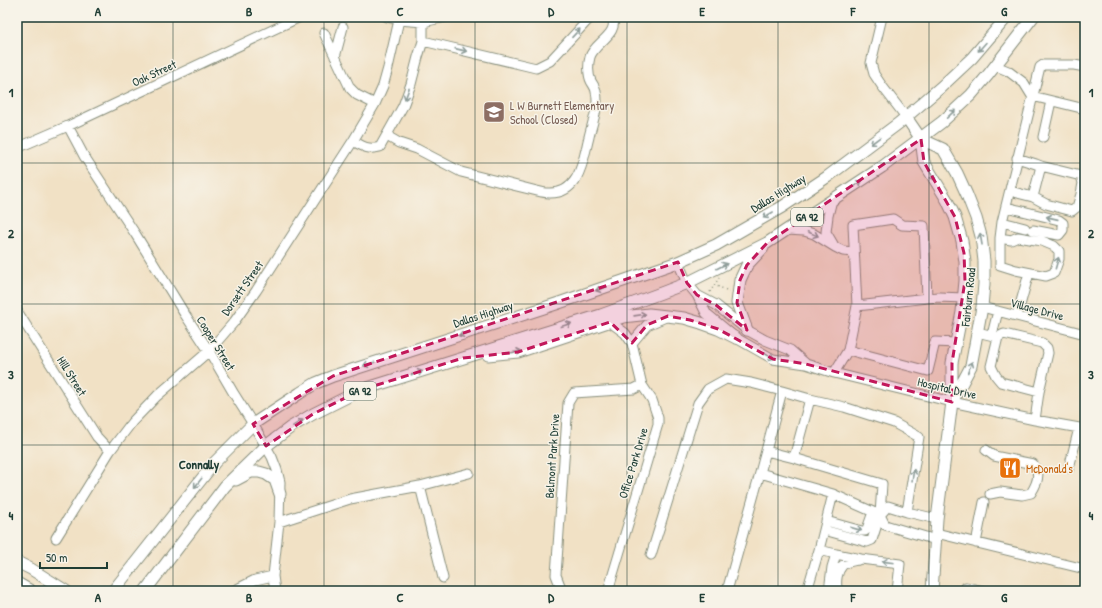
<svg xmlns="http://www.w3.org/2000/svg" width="1102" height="608" font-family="'Patrick Hand',sans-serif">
	<rect width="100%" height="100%" fill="#f7f3e8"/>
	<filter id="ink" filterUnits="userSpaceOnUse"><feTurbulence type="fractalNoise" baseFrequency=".025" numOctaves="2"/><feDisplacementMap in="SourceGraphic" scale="8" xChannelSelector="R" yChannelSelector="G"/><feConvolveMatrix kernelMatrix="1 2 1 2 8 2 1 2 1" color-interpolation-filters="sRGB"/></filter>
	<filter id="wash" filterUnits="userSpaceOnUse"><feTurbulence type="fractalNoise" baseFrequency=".012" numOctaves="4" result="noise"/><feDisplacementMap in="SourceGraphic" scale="16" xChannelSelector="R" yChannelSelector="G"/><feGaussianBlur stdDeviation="0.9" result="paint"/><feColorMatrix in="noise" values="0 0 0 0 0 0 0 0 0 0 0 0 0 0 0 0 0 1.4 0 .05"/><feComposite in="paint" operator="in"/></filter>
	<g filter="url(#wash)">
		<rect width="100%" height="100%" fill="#f1e1c5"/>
	</g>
	<g filter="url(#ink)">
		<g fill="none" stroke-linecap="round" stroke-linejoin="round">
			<g stroke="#888f7c" stroke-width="11">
				<path id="minor" d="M387 17 399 20 423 22 446 17
					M882 17 871 63 874 74 882 86 906 117
					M324 33 350 88 357 95 375 104
					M423 41 536 68 550 61 588 20 589 17
					M335 57 343 27
					M996 66 1008 71 1024 83 1032 96 1085 109
					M68 126 84 156 136 235 184 313 209 351 234 394 253 424 272 457 277 470 280 482 279 522 273 576 275 591
					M387 136 399 143 417 149 461 172 537 191C541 192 545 193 549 193 580 194 583 160 589 137 591 127 597 112 597 101 597 99 597 95 596 92 596 88 593 85 591 81 588 75 588 64 590 57 594 43 620 34 612 17
					M1043 137 1051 101
					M353 141C364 147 368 150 380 147L403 106 411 84 418 57 423 41V22
					M17 148 68 126 300 17
					M1010 191 1033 197 1041 166 1036 164 1017 158
					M1033 197 1046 204 1072 211 1077 207 1081 194 1083 183 1081 176 1041 166
					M832 200 828 216 826 232 833 244
					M1006 207 1059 220 1063 223V230L1059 235 1033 230
					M893 219 902 225 924 226 927 298 857 306 853 225Z
					M1002 222 1025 228
					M787 230 804 231 814 234 835 247 843 251 854 252
					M1000 238 1011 240 1018 237 1042 241 1054 246 1059 251V259L1054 273 1046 276 1016 270 1000 265V238L1002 222 1040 67 1043 65H1074L1085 67
					M678 262 687 283 697 295 706 313 736 338 773 359 806 364 834 373 952 402 1035 420 1085 429
					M697 295 716 305 747 330 765 340 790 350 806 364
					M927 298 939 297 964 298
					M982 307 1085 334
					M17 311 97 437 110 451
					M1017 316 1029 273
					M977 332 998 337 1004 334 1042 343 1047 348 1048 353 1039 392 1035 420
					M992 335 998 311
					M998 337 991 366 996 376 1001 382 1039 392
					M632 343 647 325 668 316
					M848 350 928 371 935 342 956 343
					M834 373 848 350 857 306
					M782 391 810 399 794 458 882 484 880 515 872 540 867 542 824 530
					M810 399 844 407 894 423 919 437 907 512
					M986 450 994 456 1033 464C1042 473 1037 484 1031 493L1022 495 1000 492 990 494
					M766 451 794 458
					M1069 468 1079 428
					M420 486 443 578
					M833 494 819 550 836 554
					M880 515 888 506 907 512 937 519
					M826 521 862 531H865L867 529 873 512
					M279 522 350 499 420 486 469 473
					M936 533 1085 569
					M56 538 110 451 132 422 157 396 209 351 234 322 256 291 353 141 375 104 383 86 388 68 399 20
					M976 543 984 502
					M651 555 698 403 708 389 726 379 751 383 782 391 760 473 833 494 880 515 885 525 936 540
					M966 587 984 591
					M233 591 255 580 273 576
					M560 591 561 588 556 575 568 403 574 393 634 389 642 385
					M608 591 658 424V418L652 400 642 385 632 343 625 333 610 322
					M727 591 760 473
					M807 591 819 550
					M829 591 832 567 836 554 861 559 900 564 897 591
					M840 591 837 588C836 581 837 571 842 566 845 562 853 561 858 560"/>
			</g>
			<g stroke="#888f7c" stroke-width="13">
				<path id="major" d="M906 117 921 139 924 162 947 200 955 217 962 241 965 262V281L962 312 952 363V402L937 519 932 591
					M921 139 943 149 957 173 967 195 976 218 981 236 984 261V284L982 307 971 366 953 400
					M747 330 737 303 740 280 747 265 763 248
					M488 355 518 352 623 317 649 314 684 318 701 323 718 329 736 338
					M236 480 251 472H259L266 474 275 480 280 494
					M17 562 31 569 66 591
					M17 583 31 591
					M113 591 215 462 253 424 300 393 316 383 333 376 556 304 678 262 716 245 782 207 827 177 899 123 941 87 972 58 1007 17
					M145 591 225 486 266 446 291 427 313 414 361 390 601 315 661 293 687 283 767 243 882 167 942 122 971 95 988 75 1033 17"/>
			</g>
			<path stroke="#888f7c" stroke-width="1.5" stroke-dasharray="1 3" stroke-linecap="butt" d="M714 285 729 291
				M710 292 719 278"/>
			<use href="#minor" stroke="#fff" stroke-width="9"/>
			<use href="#major" stroke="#fff" stroke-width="11"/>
		</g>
		<defs><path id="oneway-shaft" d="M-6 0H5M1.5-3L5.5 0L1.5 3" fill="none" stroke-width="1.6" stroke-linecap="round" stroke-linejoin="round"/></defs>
		<g stroke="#8f9e9a">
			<use href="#oneway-shaft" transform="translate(576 33) rotate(-47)"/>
			<use href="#oneway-shaft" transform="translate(982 47) rotate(132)"/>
			<use href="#oneway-shaft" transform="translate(461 50) rotate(13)"/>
			<use href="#oneway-shaft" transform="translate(407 94) rotate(110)"/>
			<use href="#oneway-shaft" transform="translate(951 114) rotate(-43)"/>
			<use href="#oneway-shaft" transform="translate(875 141) rotate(143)"/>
			<use href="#oneway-shaft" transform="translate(932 175) rotate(59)"/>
			<use href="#oneway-shaft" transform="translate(857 184) rotate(-34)"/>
			<use href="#oneway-shaft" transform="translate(768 215) rotate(150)"/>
			<use href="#oneway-shaft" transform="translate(1052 218) rotate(-167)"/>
			<use href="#oneway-shaft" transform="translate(813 234) rotate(22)"/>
			<use href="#oneway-shaft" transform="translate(981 239) rotate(-100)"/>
			<use href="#oneway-shaft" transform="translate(1057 263) rotate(-74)"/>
			<use href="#oneway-shaft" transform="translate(722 266) rotate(-27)"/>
			<use href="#oneway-shaft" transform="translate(601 289) rotate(161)"/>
			<use href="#oneway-shaft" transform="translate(640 315) rotate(-8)"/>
			<use href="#oneway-shaft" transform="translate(566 325) rotate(-18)"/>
			<use href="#oneway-shaft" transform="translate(464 334) rotate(162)"/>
			<use href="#oneway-shaft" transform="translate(516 352) rotate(-10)"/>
			<use href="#oneway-shaft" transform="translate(769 356) rotate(27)"/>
			<use href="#oneway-shaft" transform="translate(369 364) rotate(162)"/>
			<use href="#oneway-shaft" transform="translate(970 367) rotate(-68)"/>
			<use href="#oneway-shaft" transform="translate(417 373) rotate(-18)"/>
			<use href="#oneway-shaft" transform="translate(298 423) rotate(-31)"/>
			<use href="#oneway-shaft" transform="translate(913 475) rotate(-81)"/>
			<use href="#oneway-shaft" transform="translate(198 483) rotate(129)"/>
			<use href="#oneway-shaft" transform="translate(856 529) rotate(16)"/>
			<use href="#oneway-shaft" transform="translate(888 562) rotate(-173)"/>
		</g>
	</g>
	<path fill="#c2185b" fill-opacity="0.2" stroke="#c2185b" stroke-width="3" stroke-dasharray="8 5" stroke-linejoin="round" d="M921 139 924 162 955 217 964 253 965 281 952 363V402L806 364 773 359 718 329 690 320 668 316 647 325 632 343 610 322 518 352 463 358 361 390 313 414 266 446 253 424 333 376 678 262 687 283 697 295 716 305 747 330 737 303 740 280 747 265 767 243Z"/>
	<path fill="none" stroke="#1f3d34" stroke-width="1" stroke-opacity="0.55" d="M173 17V591M324 17V591M475 17V591M627 17V591M778 17V591M929 17V591M17 163H1085M17 304H1085M17 445H1085"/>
	<defs>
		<g id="school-square" transform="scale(1.15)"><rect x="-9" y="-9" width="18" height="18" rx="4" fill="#8d6e63" stroke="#f7f3e8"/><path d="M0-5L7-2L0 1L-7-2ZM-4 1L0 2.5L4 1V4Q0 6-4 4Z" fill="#fff"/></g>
		<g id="restaurant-square" transform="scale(1.15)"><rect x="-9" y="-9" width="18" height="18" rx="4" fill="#e8710a" stroke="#f7f3e8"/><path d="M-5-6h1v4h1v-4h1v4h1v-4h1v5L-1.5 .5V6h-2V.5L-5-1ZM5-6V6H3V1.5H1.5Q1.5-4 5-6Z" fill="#fff"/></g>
	</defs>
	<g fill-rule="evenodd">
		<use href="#school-square" x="494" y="112"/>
		<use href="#restaurant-square" x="1010" y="468"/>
	</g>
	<g text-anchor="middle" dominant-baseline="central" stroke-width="3" stroke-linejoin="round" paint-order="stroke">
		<g fill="#f7f3e8" stroke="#60746a" stroke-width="1">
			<rect x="791" y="208" width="32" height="18" rx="3"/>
			<rect x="344" y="382" width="32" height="18" rx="3"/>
		</g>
		<g font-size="11" font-weight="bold" fill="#1f3d34">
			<text x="807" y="217">GA 92</text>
			<text x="360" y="391">GA 92</text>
		</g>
		<g font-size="12" fill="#1f3d34" stroke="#f7f3e8">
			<text transform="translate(154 73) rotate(-25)">Oak Street</text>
			<text transform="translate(778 193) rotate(-32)">Dallas Highway</text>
			<text transform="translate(242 288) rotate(-55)">Dorsett Street</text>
			<text transform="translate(968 297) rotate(-84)">Fairburn Road</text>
			<text transform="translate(1037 309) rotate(15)">Village Drive</text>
			<text transform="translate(483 314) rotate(-18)">Dallas Highway</text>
			<text transform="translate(216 343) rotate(58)">Cooper Street</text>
			<text transform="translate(72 376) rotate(58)">Hill Street</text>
			<text transform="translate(947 388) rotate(13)">Hospital Drive</text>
			<text transform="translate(552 456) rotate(-86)">Belmont Park Drive</text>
			<text transform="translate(633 463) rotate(-73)">Office Park Drive</text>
		</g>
		<g font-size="12" fill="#785e54" stroke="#f7f3e8" text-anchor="start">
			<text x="510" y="105">L W Burnett Elementary<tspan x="510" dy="14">School (Closed)</tspan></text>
		</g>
		<g font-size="12" fill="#c56008" stroke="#f7f3e8" text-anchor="start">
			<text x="1026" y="468">McDonald's</text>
		</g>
		<g font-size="13" font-weight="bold" fill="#1f3d34" stroke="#f7f3e8">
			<text x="199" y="464">Connally</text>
		</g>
	</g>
	<rect width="1102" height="608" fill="none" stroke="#f7f3e8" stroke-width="44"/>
	<path d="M40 562v6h67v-6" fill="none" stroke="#1f3d34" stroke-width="2"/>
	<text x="46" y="562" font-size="12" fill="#1f3d34" stroke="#f7f3e8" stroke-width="3" paint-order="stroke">50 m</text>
	<rect x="22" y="22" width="1058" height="564" fill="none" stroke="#1f3d34" stroke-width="1.5"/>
	<g font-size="13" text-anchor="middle" font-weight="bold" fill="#1f3d34">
		<text x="98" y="16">A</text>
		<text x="249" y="16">B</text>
		<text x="400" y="16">C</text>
		<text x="551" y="16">D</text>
		<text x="702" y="16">E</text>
		<text x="853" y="16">F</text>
		<text x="1004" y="16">G</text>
		<text x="11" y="97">1</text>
		<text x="1091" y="97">1</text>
		<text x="11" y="238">2</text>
		<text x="1091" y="238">2</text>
		<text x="11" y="379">3</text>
		<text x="1091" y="379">3</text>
		<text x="11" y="520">4</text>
		<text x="1091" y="520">4</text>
		<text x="98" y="602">A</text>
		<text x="249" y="602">B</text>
		<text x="400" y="602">C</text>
		<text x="551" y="602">D</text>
		<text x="702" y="602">E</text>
		<text x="853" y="602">F</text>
		<text x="1004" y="602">G</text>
	</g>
</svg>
